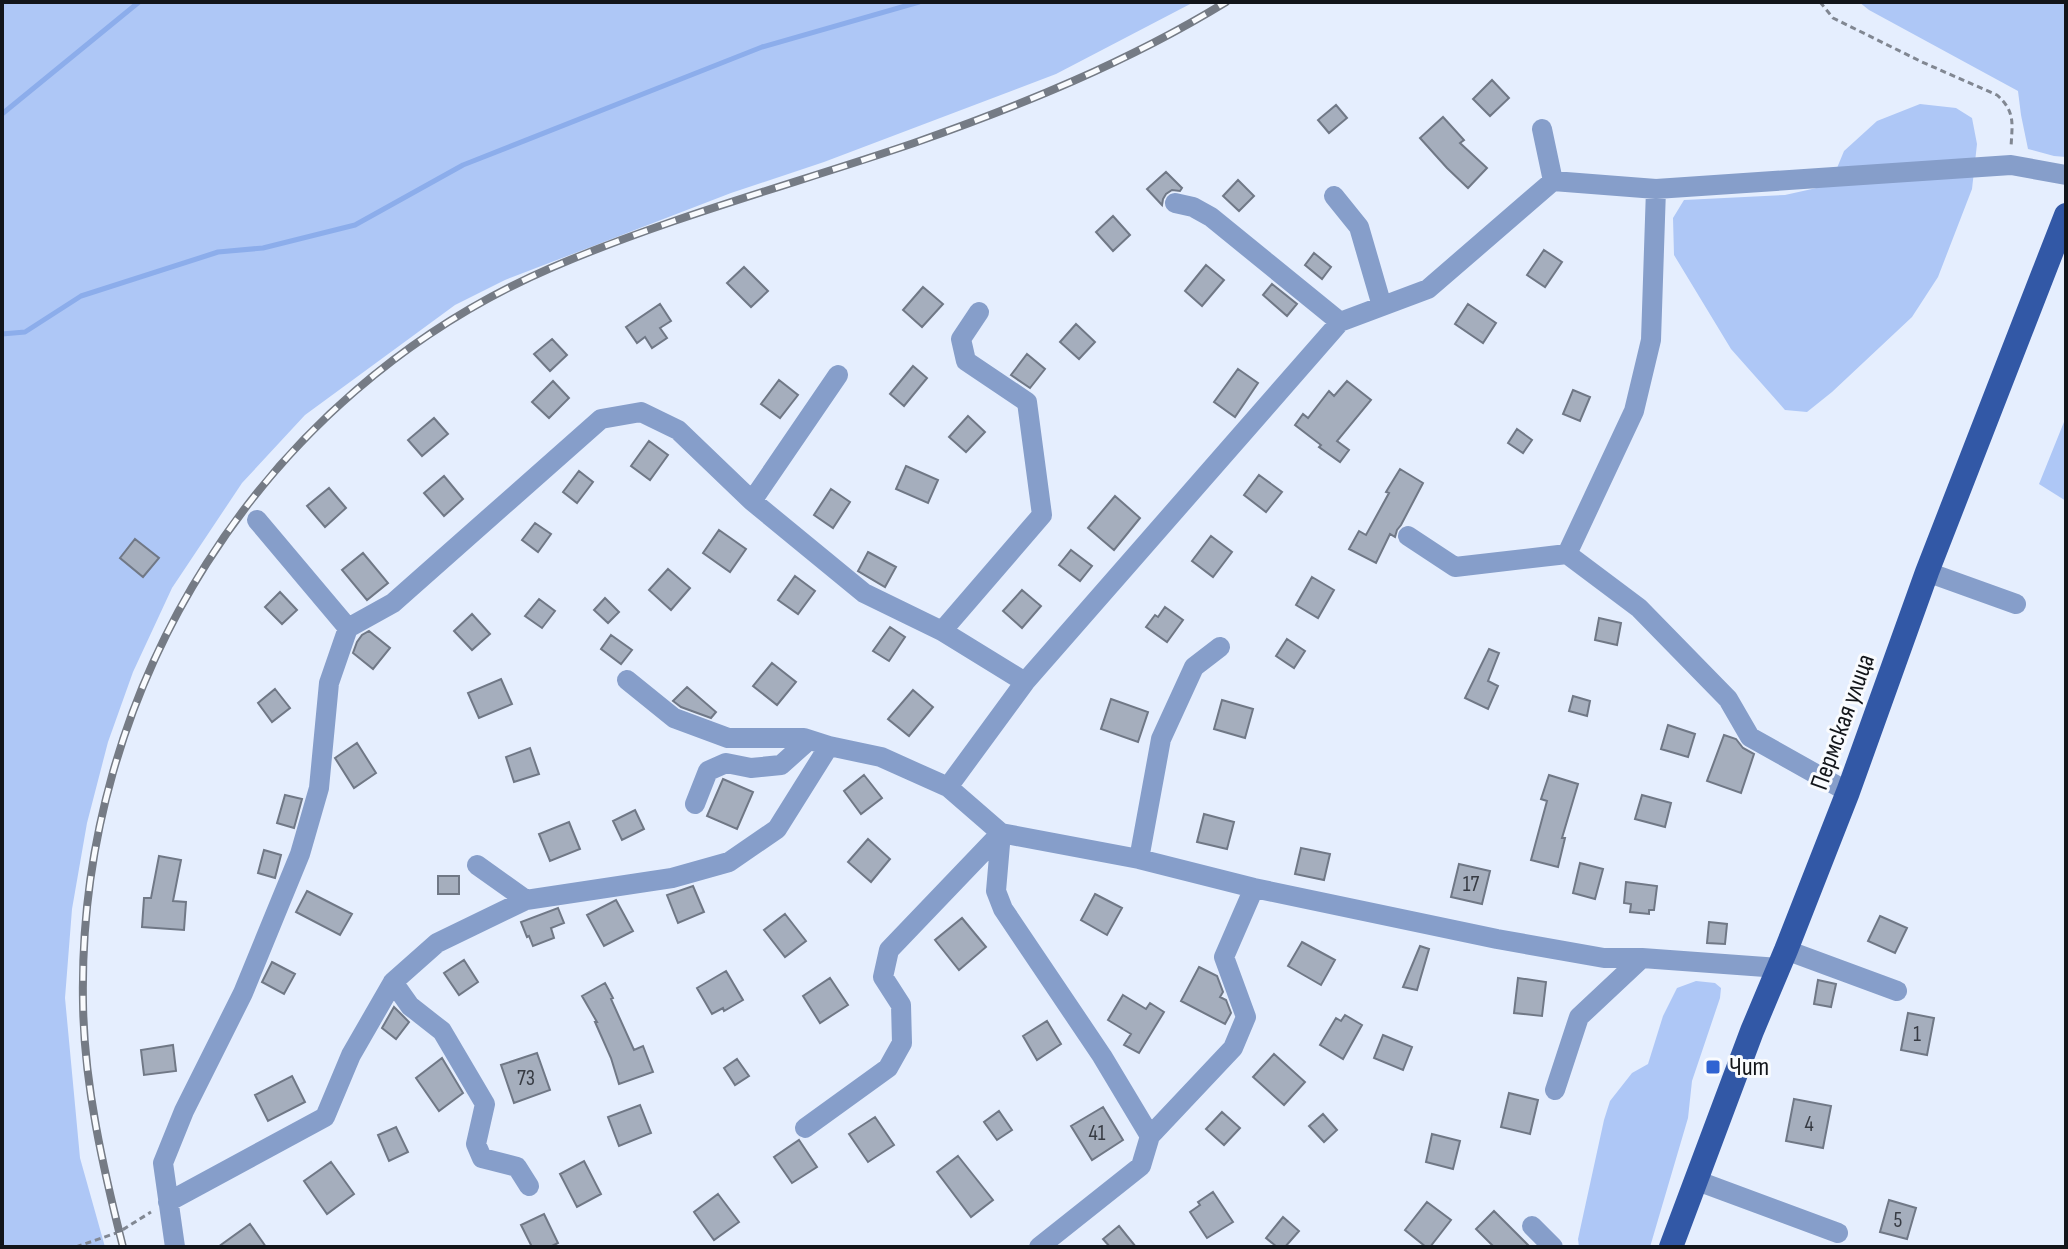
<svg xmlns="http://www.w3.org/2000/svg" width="2068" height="1249" font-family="'Sofia Sans Condensed',sans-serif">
	<rect width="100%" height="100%" fill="#e5eefe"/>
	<path fill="#aec7f6" d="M2 2H1194L1056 74 824 162 731 193 505 280 455 305 305 415 242 483 172 588 133 672 108 742 87 823 72 909 65 998 80 1158 105 1247H2Z
		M1859 2H2066V157L2054 156 2028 149 2021 115 2018 91 1869 10Z
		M1920 104 1956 108 1972 118 1977 144 1972 189 1938 277 1912 317 1832 392 1807 412 1785 410 1731 349 1674 255 1673 218 1684 200 1785 195 1830 185 1844 151 1877 121Z
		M2066 417V501L2039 484Z
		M1696 981 1715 983 1721 988 1720 998 1692 1081 1688 1118 1650 1247H1579L1578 1239 1604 1120 1610 1101 1632 1073 1648 1064 1663 1016 1677 988Z"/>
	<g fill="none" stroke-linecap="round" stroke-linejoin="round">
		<path stroke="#8cadeb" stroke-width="5" d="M2 114 139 2
			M2 334 25 332 81 296 218 252 263 248 355 225 463 165 762 47 919 2"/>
	</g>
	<path fill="#a5aebd" stroke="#707886" stroke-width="2" d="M1492 80 1509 98 1490 116 1473 99Z
		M1336 105 1347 118 1329 133 1318 120Z
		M1443 117 1464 140 1460 143 1487 168 1468 188 1447 168 1420 138Z
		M1166 172 1182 188 1180 191 1172 190 1166 194 1163 199 1162 205 1147 189Z
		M1238 180 1254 196 1239 211 1223 196Z
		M1113 216 1130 235 1113 251 1096 232Z
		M1544 250 1562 262 1545 287 1527 275Z
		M1314 253 1331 267 1322 279 1305 265Z
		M1206 265 1224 280 1202 306 1185 291Z
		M744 267 768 291 751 307 727 283Z
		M1272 284 1297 304 1287 316 1263 295Z
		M923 287 943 304 922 327 903 310Z
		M660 304 671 321 660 328 667 338 652 348 645 337 637 343 626 327Z
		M1468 304 1496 323 1483 343 1455 324Z
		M1076 324 1095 342 1079 359 1060 342Z
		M552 339 567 355 550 371 534 354Z
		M1027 354 1045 369 1030 388 1011 375Z
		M913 366 927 378 904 406 890 394Z
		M1238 369 1258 383 1235 417 1214 402Z
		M779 380 798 395 780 418 761 404Z
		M553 381 569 398 549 418 532 402Z
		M1347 381 1371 400 1337 441 1349 450 1340 462 1319 447 1321 445 1295 425 1303 414 1308 418 1329 391 1334 396Z
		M1573 390 1590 397 1580 421 1563 414Z
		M968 416 985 432 966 452 949 437Z
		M434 418 448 434 422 456 408 440Z
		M1517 429 1532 440 1523 453 1508 443Z
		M649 441 668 455 650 480 631 466Z
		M906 466 938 480 928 503 896 489Z
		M1400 469 1423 483 1401 525 1397 530 1395 537 1390 534 1376 563 1349 549 1359 531 1366 535 1389 493 1386 492Z
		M579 471 593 482 577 503 563 492Z
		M1259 475 1282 492 1266 512 1244 495Z
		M444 476 463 499 444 516 424 493Z
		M329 488 346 508 325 527 307 506Z
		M831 489 850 502 833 528 814 515Z
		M1115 496 1140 518 1114 550 1088 528Z
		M535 523 551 534 538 552 522 540Z
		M719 530 746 549 730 572 703 553Z
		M1211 536 1232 552 1213 577 1192 561Z
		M135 539 159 558 143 577 120 558Z
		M1071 550 1092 566 1080 581 1059 565Z
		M868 552 896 567 885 587 858 571Z
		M363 553 388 583 367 600 342 570Z
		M668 569 690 588 671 610 649 590Z
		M795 576 815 591 798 614 778 600Z
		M1312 577 1334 590 1318 618 1296 605Z
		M1022 590 1041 606 1022 628 1003 611Z
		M280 592 297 610 282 624 265 607Z
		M605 598 619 612 608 623 594 610Z
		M539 599 555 611 542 628 525 616Z
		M1165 607 1183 620 1167 642 1146 627 1155 615 1158 617Z
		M472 614 490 634 472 650 454 631Z
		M1599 618 1621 623 1617 645 1595 640Z
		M890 627 905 637 889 661 873 651Z
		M369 631 390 648 373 669 353 653 357 642 362 635Z
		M611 635 632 650 621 664 601 649Z
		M1287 639 1305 651 1294 668 1276 656Z
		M1489 649 1499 653 1488 681 1498 686 1488 709 1465 698Z
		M772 663 796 682 777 705 753 686Z
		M501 679 512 704 479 718 468 693Z
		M687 687 716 712 711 718 681 707 673 701Z
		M275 689 290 708 272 722 258 703Z
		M913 690 933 707 909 736 888 719Z
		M1573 696 1590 701 1587 716 1569 711Z
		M1111 699 1148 712 1138 742 1101 729Z
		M1222 700 1253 709 1245 738 1214 729Z
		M1668 725 1695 734 1688 757 1661 749Z
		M1724 735 1736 739 1743 748 1754 754 1741 793 1707 781Z
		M357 743 376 773 354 788 335 758Z
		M530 748 539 774 514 782 506 757Z
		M864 775 882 798 861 814 844 791Z
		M1549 775 1578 784 1562 838H1565L1558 867 1531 860 1547 801 1541 799Z
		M723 779 753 792 737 829 707 816Z
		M285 795 302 799 294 828 277 823Z
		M1642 795 1671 803 1665 827 1635 819Z
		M635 810 644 829 622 840 613 821Z
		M1204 814 1234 822 1227 849 1197 842Z
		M569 822 580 849 550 861 539 834Z
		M868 839 890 859 871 882 848 862Z
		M1301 848 1330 854 1324 880 1295 874Z
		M264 850 281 855 275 878 258 873Z
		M159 856 181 860 173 901 186 902 184 930 142 927 144 898H151Z
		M1580 863 1603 869 1595 899 1573 893Z
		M1459 864 1490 871 1482 904 1451 897Z
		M438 876H459V894H438Z
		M1626 882 1657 886 1654 910H1649V914L1630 912 1631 904 1624 903Z
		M693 886 704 912 678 923 667 895Z
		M307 891 352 914 340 935 296 912Z
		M1095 894 1122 908 1107 935 1081 920Z
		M616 900 633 931 604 946 587 915Z
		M558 908 564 923 551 928 554 938 533 946 529 936 527 937 521 922Z
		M785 914 806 941 785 957 764 930Z
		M1880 916 1907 928 1895 953 1868 941Z
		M962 918 986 947 959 970 935 940Z
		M1709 922 1727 924 1725 944 1707 943Z
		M1302 942 1335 960 1321 985 1288 966Z
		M1420 946 1429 949 1417 990 1403 987Z
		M464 960 478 982 459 995 444 973Z
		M272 962 295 974 284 994 262 982Z
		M1199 967 1217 976 1223 992 1220 997 1226 1000 1231 1013 1225 1024 1181 1001Z
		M726 971 743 1000 724 1011 723 1008 712 1014 697 988Z
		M830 978 848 1005 820 1023 803 996Z
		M1518 978 1546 982 1542 1016 1514 1013Z
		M1818 980 1836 984 1831 1007 1814 1004Z
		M605 983 613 998 611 999 634 1050 643 1046 653 1072 619 1084 611 1058 595 1022H597L582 996Z
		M1123 995 1146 1009 1150 1003 1164 1012 1139 1053 1124 1045 1131 1034 1108 1020Z
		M394 1007 409 1022 396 1039 382 1028Z
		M1908 1013 1934 1018 1927 1055 1901 1050Z
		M1345 1015 1362 1025 1343 1059 1320 1045 1336 1018 1341 1021Z
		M1047 1021 1061 1044 1037 1060 1023 1036Z
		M1383 1035 1412 1047 1403 1070 1374 1058Z
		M173 1045 176 1071 144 1075 141 1050Z
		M537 1053 550 1090 514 1103 501 1065Z
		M1274 1054 1305 1082 1284 1105 1253 1077Z
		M442 1058 463 1093 439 1111 416 1078Z
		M737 1059 749 1076 735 1085 724 1068Z
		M292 1076 305 1102 268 1121 255 1095Z
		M1509 1093 1538 1100 1530 1134 1501 1127Z
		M1794 1099 1831 1106 1823 1148 1786 1141Z
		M640 1105 651 1133 619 1146 608 1117Z
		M1103 1107 1123 1140 1092 1160 1071 1126Z
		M999 1111 1012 1130 997 1140 984 1122Z
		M1222 1112 1240 1128 1224 1145 1206 1129Z
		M1323 1114 1337 1130 1324 1142 1309 1126Z
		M875 1117 894 1145 868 1162 849 1134Z
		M396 1127 408 1152 389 1161 378 1135Z
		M1432 1134 1460 1141 1453 1169 1426 1162Z
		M799 1140 817 1167 792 1183 774 1157Z
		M958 1156 993 1200 971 1217 937 1172Z
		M584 1161 601 1194 577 1207 560 1174Z
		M331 1162 354 1194 327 1214 304 1181Z
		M1213 1192 1233 1222 1207 1238 1190 1212 1200 1205 1198 1202Z
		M718 1194 739 1222 714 1240 694 1212Z
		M1889 1200 1916 1208 1907 1239 1880 1232Z
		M1427 1202 1451 1220 1430 1247H1426L1405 1230Z
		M1494 1211 1530 1247H1494L1476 1229Z
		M544 1214 558 1243 550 1247H532L521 1225Z
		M1283 1217 1299 1231 1285 1247H1277L1266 1238Z
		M250 1224 266 1247H218Z
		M1119 1226 1136 1247H1110L1103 1239Z"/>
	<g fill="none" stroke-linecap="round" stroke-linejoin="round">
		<path stroke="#818792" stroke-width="3" stroke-dasharray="6 4" stroke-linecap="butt" d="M1820 2 1833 18 1922 62 1997 95C2016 112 2012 124 2011 148
			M76 1247 119 1232 151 1212"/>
		<path stroke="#869eca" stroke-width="20" d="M1553 181 1656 189 2011 165 2066 175
			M1334 196 1359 227 1382 306
			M1175 203 1193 207 1211 217 1340 322
			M752 501 838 375
			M1408 536 1455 567 1567 554 1639 608 1728 699 1750 737 1848 792
			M1567 554 1634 411 1651 340 1656 189
			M1927 572 2016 604
			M348 628 393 603 601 419 641 412 678 430 752 501 864 593 942 631 1025 682
			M942 631 1042 515 1027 402 966 361 961 339 979 312
			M627 680 674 718 728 738H804L829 746 881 757 948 787 1001 833 1139 859 1254 888 1497 939 1604 958H1642L1779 968
			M948 787 1025 682 1340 322 1428 289 1553 181 1542 129
			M695 804 708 771 726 763 751 768 781 765 809 740
			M1001 833 996 891 1003 909 1102 1056 1150 1136 1233 1048 1246 1017 1224 957 1254 888
			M1139 859 1161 739 1194 667 1220 647
			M477 865 526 900
			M1786 950 1897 991
			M393 982 410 1006 442 1031 485 1104 476 1144 482 1158 517 1167 529 1186
			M1555 1090 1579 1017 1642 958
			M805 1128 888 1068 902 1043 901 1005 883 977 889 950 1001 833
			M1695 1180 1838 1233
			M168 1202 325 1117 351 1055 393 982 437 943 526 900 672 878 729 862 777 829 829 746
			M1532 1226 1553 1247
			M175 1247 163 1163 184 1111 243 993 300 854 319 788 329 683 348 628 257 520
			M1039 1247 1141 1166 1150 1136"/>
		<path stroke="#3258a6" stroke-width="24" d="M1671 1247 1752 1031 1786 950 1848 792 1927 572 2066 215"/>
		<g stroke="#757b85" stroke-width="8">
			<path id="rail" d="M123 1247C103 1168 84 1084 83 1003 77 687 262 392 553 267 670 217 794 184 914 143 1022 105 1128 62 1226 2"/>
		</g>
		<use href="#rail" stroke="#f9fbfe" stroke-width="5" stroke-dasharray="15" stroke-linecap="butt"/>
	</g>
	<rect fill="#3063d2" stroke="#f9fbfe" stroke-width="3" x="1705" y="1059" width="16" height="16" rx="4"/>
	<g text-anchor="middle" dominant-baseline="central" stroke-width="6" stroke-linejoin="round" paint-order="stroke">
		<g font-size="22" fill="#373b43">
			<text x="1471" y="884">17</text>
			<text x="1917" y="1034">1</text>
			<text x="526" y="1078">73</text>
			<text x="1809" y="1124">4</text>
			<text x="1097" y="1133">41</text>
			<text x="1898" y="1220">5</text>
		</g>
		<g font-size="26" fill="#12151a" stroke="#f9fbfe">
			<text transform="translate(1843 722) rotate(-70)">Пермская улица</text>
		</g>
		<g font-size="26" fill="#12151a" stroke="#f9fbfe" text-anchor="start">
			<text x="1729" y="1067">Чит</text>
		</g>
	</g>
	<rect width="2068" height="1249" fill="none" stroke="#12151a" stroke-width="8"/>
</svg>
